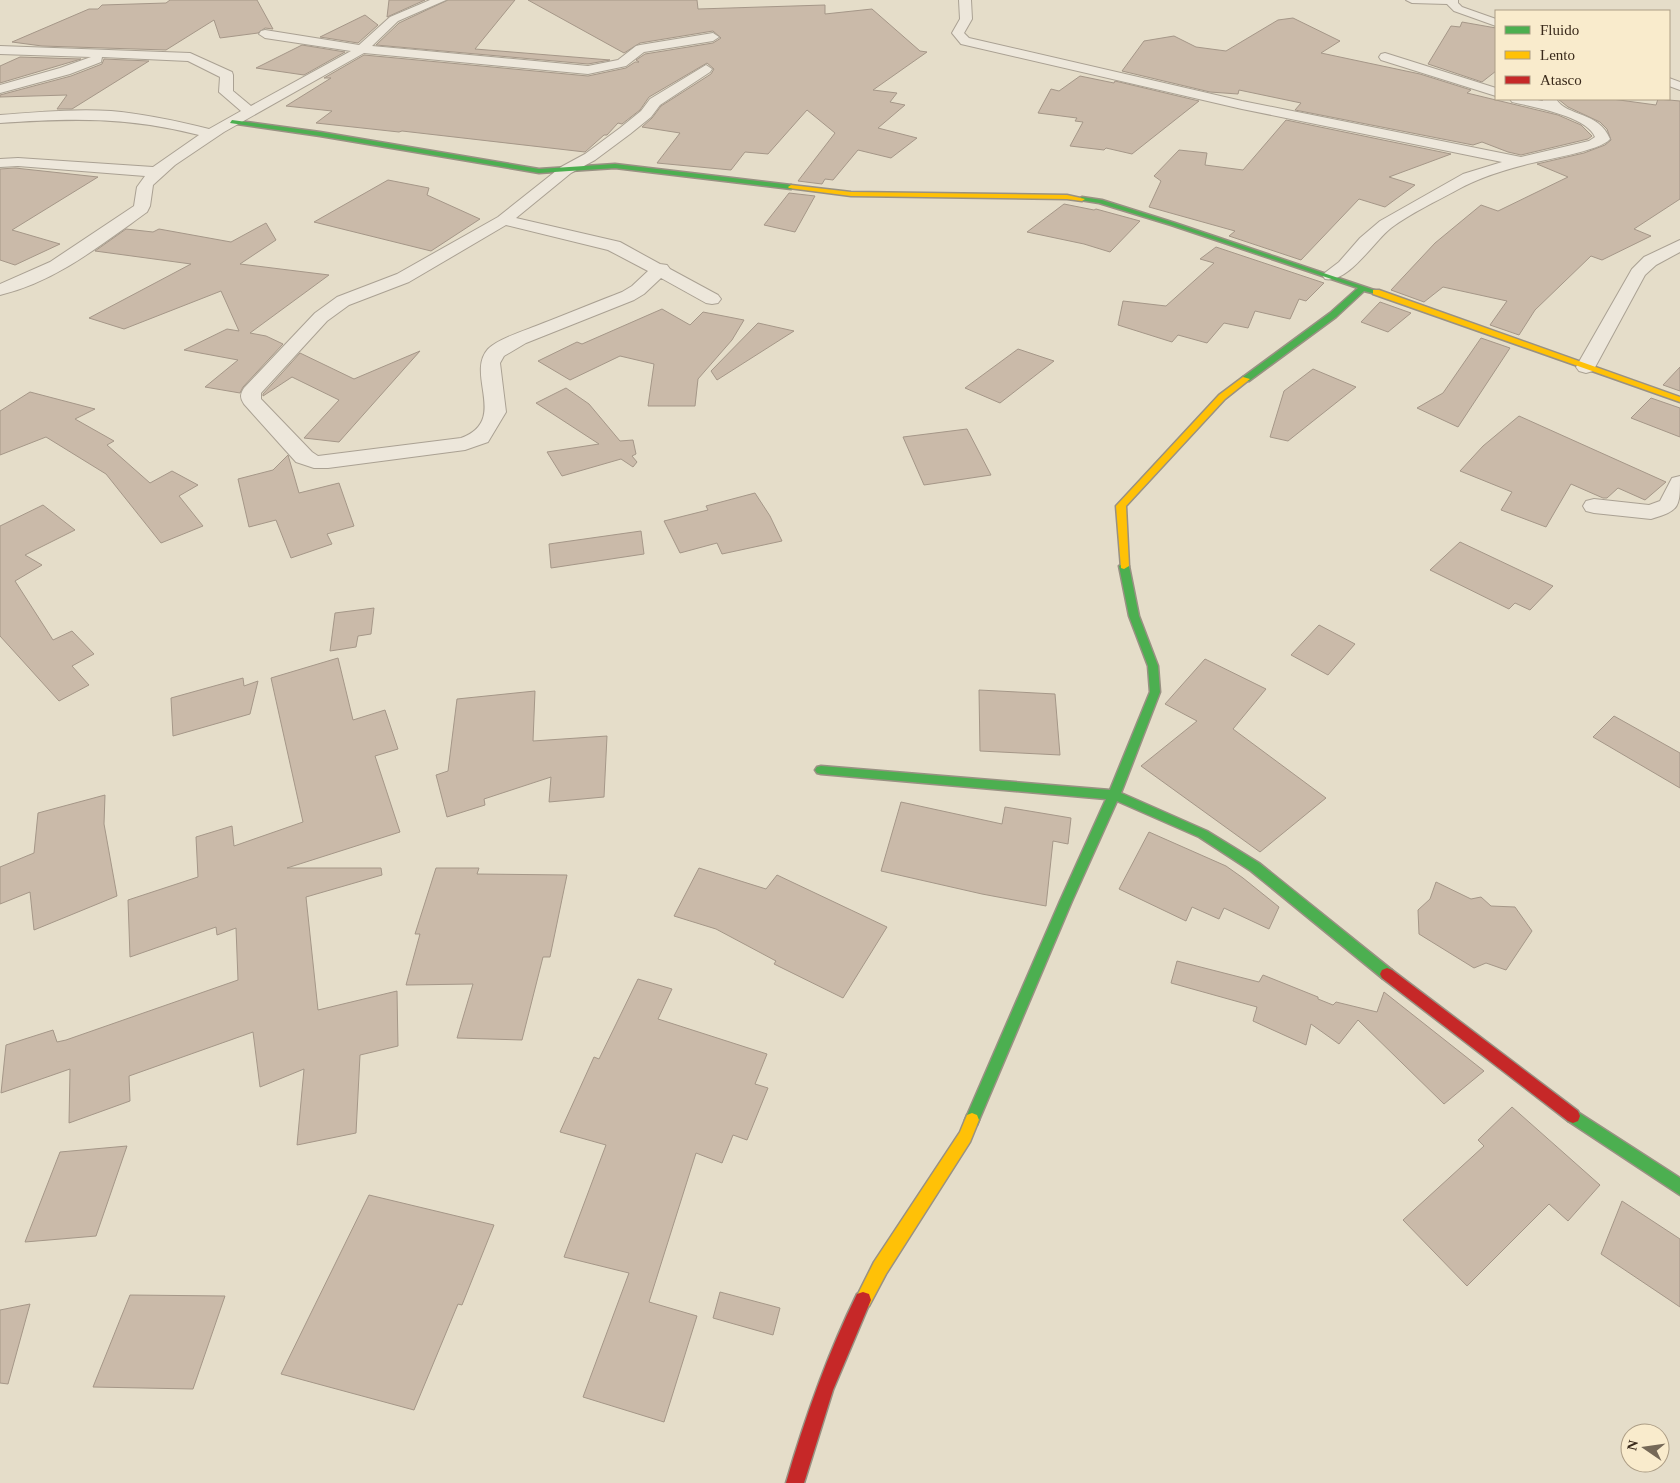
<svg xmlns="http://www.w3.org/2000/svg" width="1680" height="1483" font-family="Georgia,serif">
	<rect width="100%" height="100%" fill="#e5ddc9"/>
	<path fill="#cabaa9" stroke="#a59788" d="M170 0H257L273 29 265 28 258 33 220 38 214 20 166 50 42 46 12 42 89 9H98L102 5 166 3Z
		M389 0H425L387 17Z
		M448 0H515L475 49 610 60 588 64 376 45 399 23Z
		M528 0H697L698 9 825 5V14L872 9 920 51 927 52 873 90 897 93 890 102 905 105 878 128 917 138 891 158 858 150 833 180 825 179 822 184 798 181 835 133 807 110 768 154 745 152 731 170 657 163 680 133 642 127 652 118 661 106 711 74 714 69 707 63 649 97 640 110 622 124 618 123 607 135H604L585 152 402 131 399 132 316 123 332 111 286 106 331 78H324L364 55 588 76 626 68 635 62H639L636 60 645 54 713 43 721 38 713 31 640 43 624 53Z
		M365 15 378 25 358 43 320 37Z
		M1293 18 1340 41 1321 53 1420 74 1471 90 1467 93 1558 115 1581 125 1592 136 1588 139 1521 155 1508 152 1482 142 1473 145 1295 110 1301 103 1239 90 1238 94 1210 92 1122 71 1144 41 1174 36 1196 47 1226 51 1278 20Z
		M1462 22 1496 28V71L1482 82 1428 64 1451 26 1460 27Z
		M302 45 345 52 304 75 256 68Z
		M20 57 81 59 0 83V66Z
		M104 59 149 61 72 109H57L67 95 0 97V95L71 76 102 64Z
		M1080 76 1114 83 1115 81 1199 101 1132 154 1106 148 1104 150 1070 146 1083 122 1075 121 1077 118 1038 113 1051 89 1059 91Z
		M1558 99H1612L1656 105 1658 99 1680 101V199L1634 229 1651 236 1602 260 1591 256 1535 310 1519 335 1490 325 1507 301 1443 287 1424 302 1391 290 1435 243 1481 205 1498 211 1568 177 1537 164 1584 153 1605 145 1611 140 1607 129 1600 122 1568 107Z
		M1286 120 1451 154 1389 177 1415 185 1385 207 1359 199 1301 260 1229 236 1235 231 1149 207 1161 181 1154 176 1179 150 1207 153 1205 165 1243 170Z
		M15 168 98 177 12 230 60 244 15 265 0 260V169Z
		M388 180 429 188 427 195 480 219 431 251 314 222Z
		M789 193 815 196 795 232 764 225Z
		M1064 204 1094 210 1096 209 1140 221 1110 252 1084 244 1027 232Z
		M266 223 276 240 240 264 329 275 250 333 266 336 283 344 243 387 240 393 205 387 238 360 184 350 227 329 239 331 221 291 124 329 89 318 191 264 95 251 126 229 153 232 159 229 231 242Z
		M1216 247 1324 283 1306 301 1299 299 1290 319 1255 311 1248 328 1224 323 1207 343 1178 335 1172 342 1118 325 1123 301 1166 306 1214 263 1200 259Z
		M1380 302 1411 313 1388 332 1361 322Z
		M662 309 690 325 703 312 744 320 732 340 698 379 695 406H648L654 364 620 356 570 380 538 361 577 342 582 344Z
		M758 323 794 331 717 380 711 371Z
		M1481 338 1510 348 1458 427 1417 408 1443 393Z
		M1018 349 1054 361 1000 403 965 388Z
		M420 351 339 442 304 438 339 400 292 377 263 396V394L300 353 354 379Z
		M1680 367V391L1663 385Z
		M1313 369 1356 387 1288 441 1270 437 1284 391Z
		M566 388 589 404 620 441 633 440 636 454 632 456 637 462 633 467 621 459 562 476 547 452 599 444 536 403Z
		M30 392 95 409 75 419 114 441 107 445 150 483 172 471 198 485 179 496 203 526 161 543 106 474 46 437 0 455V411Z
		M1651 398 1680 408V437L1631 418Z
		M1519 416 1666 482 1645 500 1618 488 1607 498H1603L1571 484 1546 527 1501 510 1512 492 1460 471 1483 446Z
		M967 429 991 475 924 485 903 437Z
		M288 455 299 493 339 483 354 526 327 534 332 544 291 558 276 520 249 527 238 479 273 470Z
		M755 493 770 516 782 541 722 554 717 543 680 553 664 521 708 510 706 506Z
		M43 505 75 530 25 555 42 565 15 581 53 640 72 631 94 654 72 666 89 685 59 701 0 636V526Z
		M641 531 644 554 551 568 549 544Z
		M1460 542 1553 586 1530 610 1515 603 1509 609 1430 570Z
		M374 608 371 634 358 636 356 647 330 651 335 613Z
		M1319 625 1355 644 1328 675 1291 655Z
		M338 658 353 720 385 710 398 749 375 756 400 832 287 868H381L382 875 306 897 318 1010 397 991 398 1046 360 1055 356 1133 297 1145 304 1069 260 1087 253 1032 129 1076 130 1101 69 1123 70 1069 1 1093 6 1045 53 1030 57 1042 66 1040 238 980 236 928 217 935 216 927 130 957 128 900 198 877 196 837 232 826 234 846 303 822 271 678Z
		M1205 659 1266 689 1233 729 1326 798 1260 852 1141 766 1197 721 1165 704Z
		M243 678 244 686 258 681 250 714 173 736 171 698Z
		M979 690 1055 694 1060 755 980 751Z
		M535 691 533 741 607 736 604 797 549 802 551 777 484 799 485 805 447 817 436 775 448 771 457 699Z
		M1614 716 1680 753V788L1593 737Z
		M105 795 104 824 117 896 34 930 30 892 0 904V867L34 853 38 813Z
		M901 802 1002 824 1005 807 1071 818 1068 844 1053 841 1046 906 982 894 881 871Z
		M1149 832 1226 866 1243 878 1279 907 1269 929 1224 908 1219 919 1192 907 1186 921 1119 889Z
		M436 868H479L477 874 567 875 550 957H543L522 1040 457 1038 473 984 406 985 420 934H415Z
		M699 868 766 889 777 875 887 927 843 998 774 964 776 961 716 929 674 916Z
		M1436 882 1471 899 1481 897 1491 906 1515 907 1532 931 1506 970 1486 963 1474 968 1419 934 1418 910 1430 899Z
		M1177 961 1259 982 1263 975 1318 997V999L1333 1005 1336 1002 1377 1012 1384 992 1484 1071 1444 1104 1358 1020 1339 1044 1311 1024 1306 1045 1253 1021 1257 1007 1171 983Z
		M638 979 672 989 658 1019 767 1054 755 1084 768 1088 747 1140 733 1135 722 1163 696 1153 649 1302 697 1316 664 1422 583 1397 629 1273 564 1257 606 1145 560 1132 594 1057 599 1059Z
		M1512 1107 1600 1185 1568 1221 1549 1204 1467 1286 1403 1220 1484 1146 1478 1140Z
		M127 1146 96 1236 25 1242 60 1152Z
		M369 1195 494 1225 462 1305 458 1304 414 1410 281 1374Z
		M1622 1201 1680 1239V1307L1601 1254Z
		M720 1292 780 1308 773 1335 713 1318Z
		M130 1295 225 1296 193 1389 93 1387Z
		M30 1304 8 1384 0 1383V1310Z"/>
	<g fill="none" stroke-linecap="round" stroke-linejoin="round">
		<g stroke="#aaa193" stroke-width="2">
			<path id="street" d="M430 0H446L398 21 372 46 588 66 618 60 636 46 640 45 713 33 719 37 713 41 644 52 626 66 588 74 364 53 224 132 175 165 153 185 150 206 147 212C101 245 55 282 0 295V284L50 262 134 206 137 187 145 176 18 166 0 167V159L18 158 153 167 199 135C127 117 73 118 0 123V115C37 112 74 109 111 111 145 114 177 121 209 129L241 111 219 92 220 77 188 61 102 57 101 62 70 74 0 93V85L60 68 91 57 0 54V46L190 53 232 72 233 75V91L251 106 351 51 265 38 259 34 261 31 265 30 359 45 390 17Z
				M959 0H971L972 19 964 33 969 38 1242 101 1521 157 1589 141 1595 137C1587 116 1533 107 1512 102L1510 99H1532L1543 101 1542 99H1556C1567 117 1599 111 1610 139 1601 151 1541 160 1524 165 1501 171 1478 178 1457 190 1435 202 1411 213 1391 228 1374 241 1348 284 1325 279L1322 275 1339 262 1360 238 1380 221 1463 174 1502 162 1242 109 961 44 952 33 960 19Z
				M1406 0H1458V3L1462 7 1496 19V26L1454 11 1447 4 1412 3Z
				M1385 53 1496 88V96L1381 60 1379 57 1381 54Z
				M706 65 712 69 710 72 660 105 651 117 630 134 595 160 571 173 516 218 620 242 660 264 667 265 670 269 718 295 721 299 718 303 712 304 706 303 661 278 644 294 634 300 526 343 504 356 500 363 506 412 488 442 465 450 328 468H314L296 462 244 404C240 398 240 394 244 388L315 313 337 297 397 274 498 217 561 167 585 154 620 128 641 111 650 99ZM506 225 608 250 648 271 632 286 622 292C593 303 565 315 536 326 523 331 498 339 488 349 465 375 509 420 461 438L318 456 312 452 261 399V393L327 321 349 305 409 282Z
				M1669 78 1680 82V90L1669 86Z
				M1680 240V252L1656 265 1645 275 1593 371 1586 373 1579 371 1576 367 1632 269 1644 257Z
				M1680 476C1680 508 1680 510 1651 519L1594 513 1586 511 1583 506 1586 501 1594 499 1649 505 1660 501 1672 478Z"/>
		</g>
		<g stroke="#999183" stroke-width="3">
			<path id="fast" d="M232 120 320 132 539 169 615 164 791 185 794 187 791 189 615 168 539 173 320 136 230 123Z
				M1082 197 1102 200 1175 223 1380 292 1376 294 1364 291 1336 317 1249 381H1243V377L1330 313 1358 288 1171 225 1099 203 1080 200 1079 199Z
				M1124 563 1129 566 1139 616 1158 666 1160 692 1121 793 1207 831 1259 863 1392 970 1394 974 1392 978 1387 980 1382 978 1251 871 1199 837 1117 801 1072 901 977 1125 972 1127 967 1125 965 1120 1060 901 1106 799 821 774 817 773 815 770 817 767 821 766 1110 790 1150 692 1148 666 1129 616 1119 566Z
				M1573 1109 1680 1178V1195L1568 1121 1566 1116 1568 1111Z"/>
		</g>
		<g stroke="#999183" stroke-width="3">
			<path id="slow" d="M791 185 851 192 1067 195 1085 199 1082 201 1067 199 851 196 789 188 788 187Z
				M1373 290H1379L1680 397V402L1373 294Z
				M1243 377 1250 379 1225 399 1126 506 1129 566 1124 569 1121 568 1116 506 1219 395Z
				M972 1113 977 1115 979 1120 970 1142 886 1274 869 1306 863 1308 857 1306 855 1300 874 1262 960 1132 967 1115Z"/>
		</g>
		<g stroke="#999183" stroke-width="3">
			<path id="jam" d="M1387 968 1392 970 1578 1111 1580 1116 1578 1121 1573 1123 1568 1121 1382 978 1380 974 1382 970Z
				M863 1292 869 1294 871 1300 833 1390 804 1483H786C805 1418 827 1355 857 1294Z"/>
		</g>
		<use href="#street" fill="#ede7db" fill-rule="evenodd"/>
		<use href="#fast" fill="#4caf50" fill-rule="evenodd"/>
		<use href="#slow" fill="#ffc107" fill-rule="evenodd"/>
		<use href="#jam" fill="#c62828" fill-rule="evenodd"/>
	</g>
	<rect x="1495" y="10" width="175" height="90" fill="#f9ebcc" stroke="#ac9d85"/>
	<rect x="1505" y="26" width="25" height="8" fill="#4caf50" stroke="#ac9d85"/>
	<text x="1540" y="35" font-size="15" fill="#39291a">Fluido</text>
	<rect x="1505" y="51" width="25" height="8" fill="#ffc107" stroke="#ac9d85"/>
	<text x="1540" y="60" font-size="15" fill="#39291a">Lento</text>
	<rect x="1505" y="76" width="25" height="8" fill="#c62828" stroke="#ac9d85"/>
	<text x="1540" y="85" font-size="15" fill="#39291a">Atasco</text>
	<g transform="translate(1645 1448) rotate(283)"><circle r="24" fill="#f9ebcc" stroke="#ac9d85"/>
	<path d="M0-4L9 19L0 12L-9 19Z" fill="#756857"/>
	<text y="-8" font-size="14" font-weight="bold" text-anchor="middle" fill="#39291a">N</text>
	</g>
</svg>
